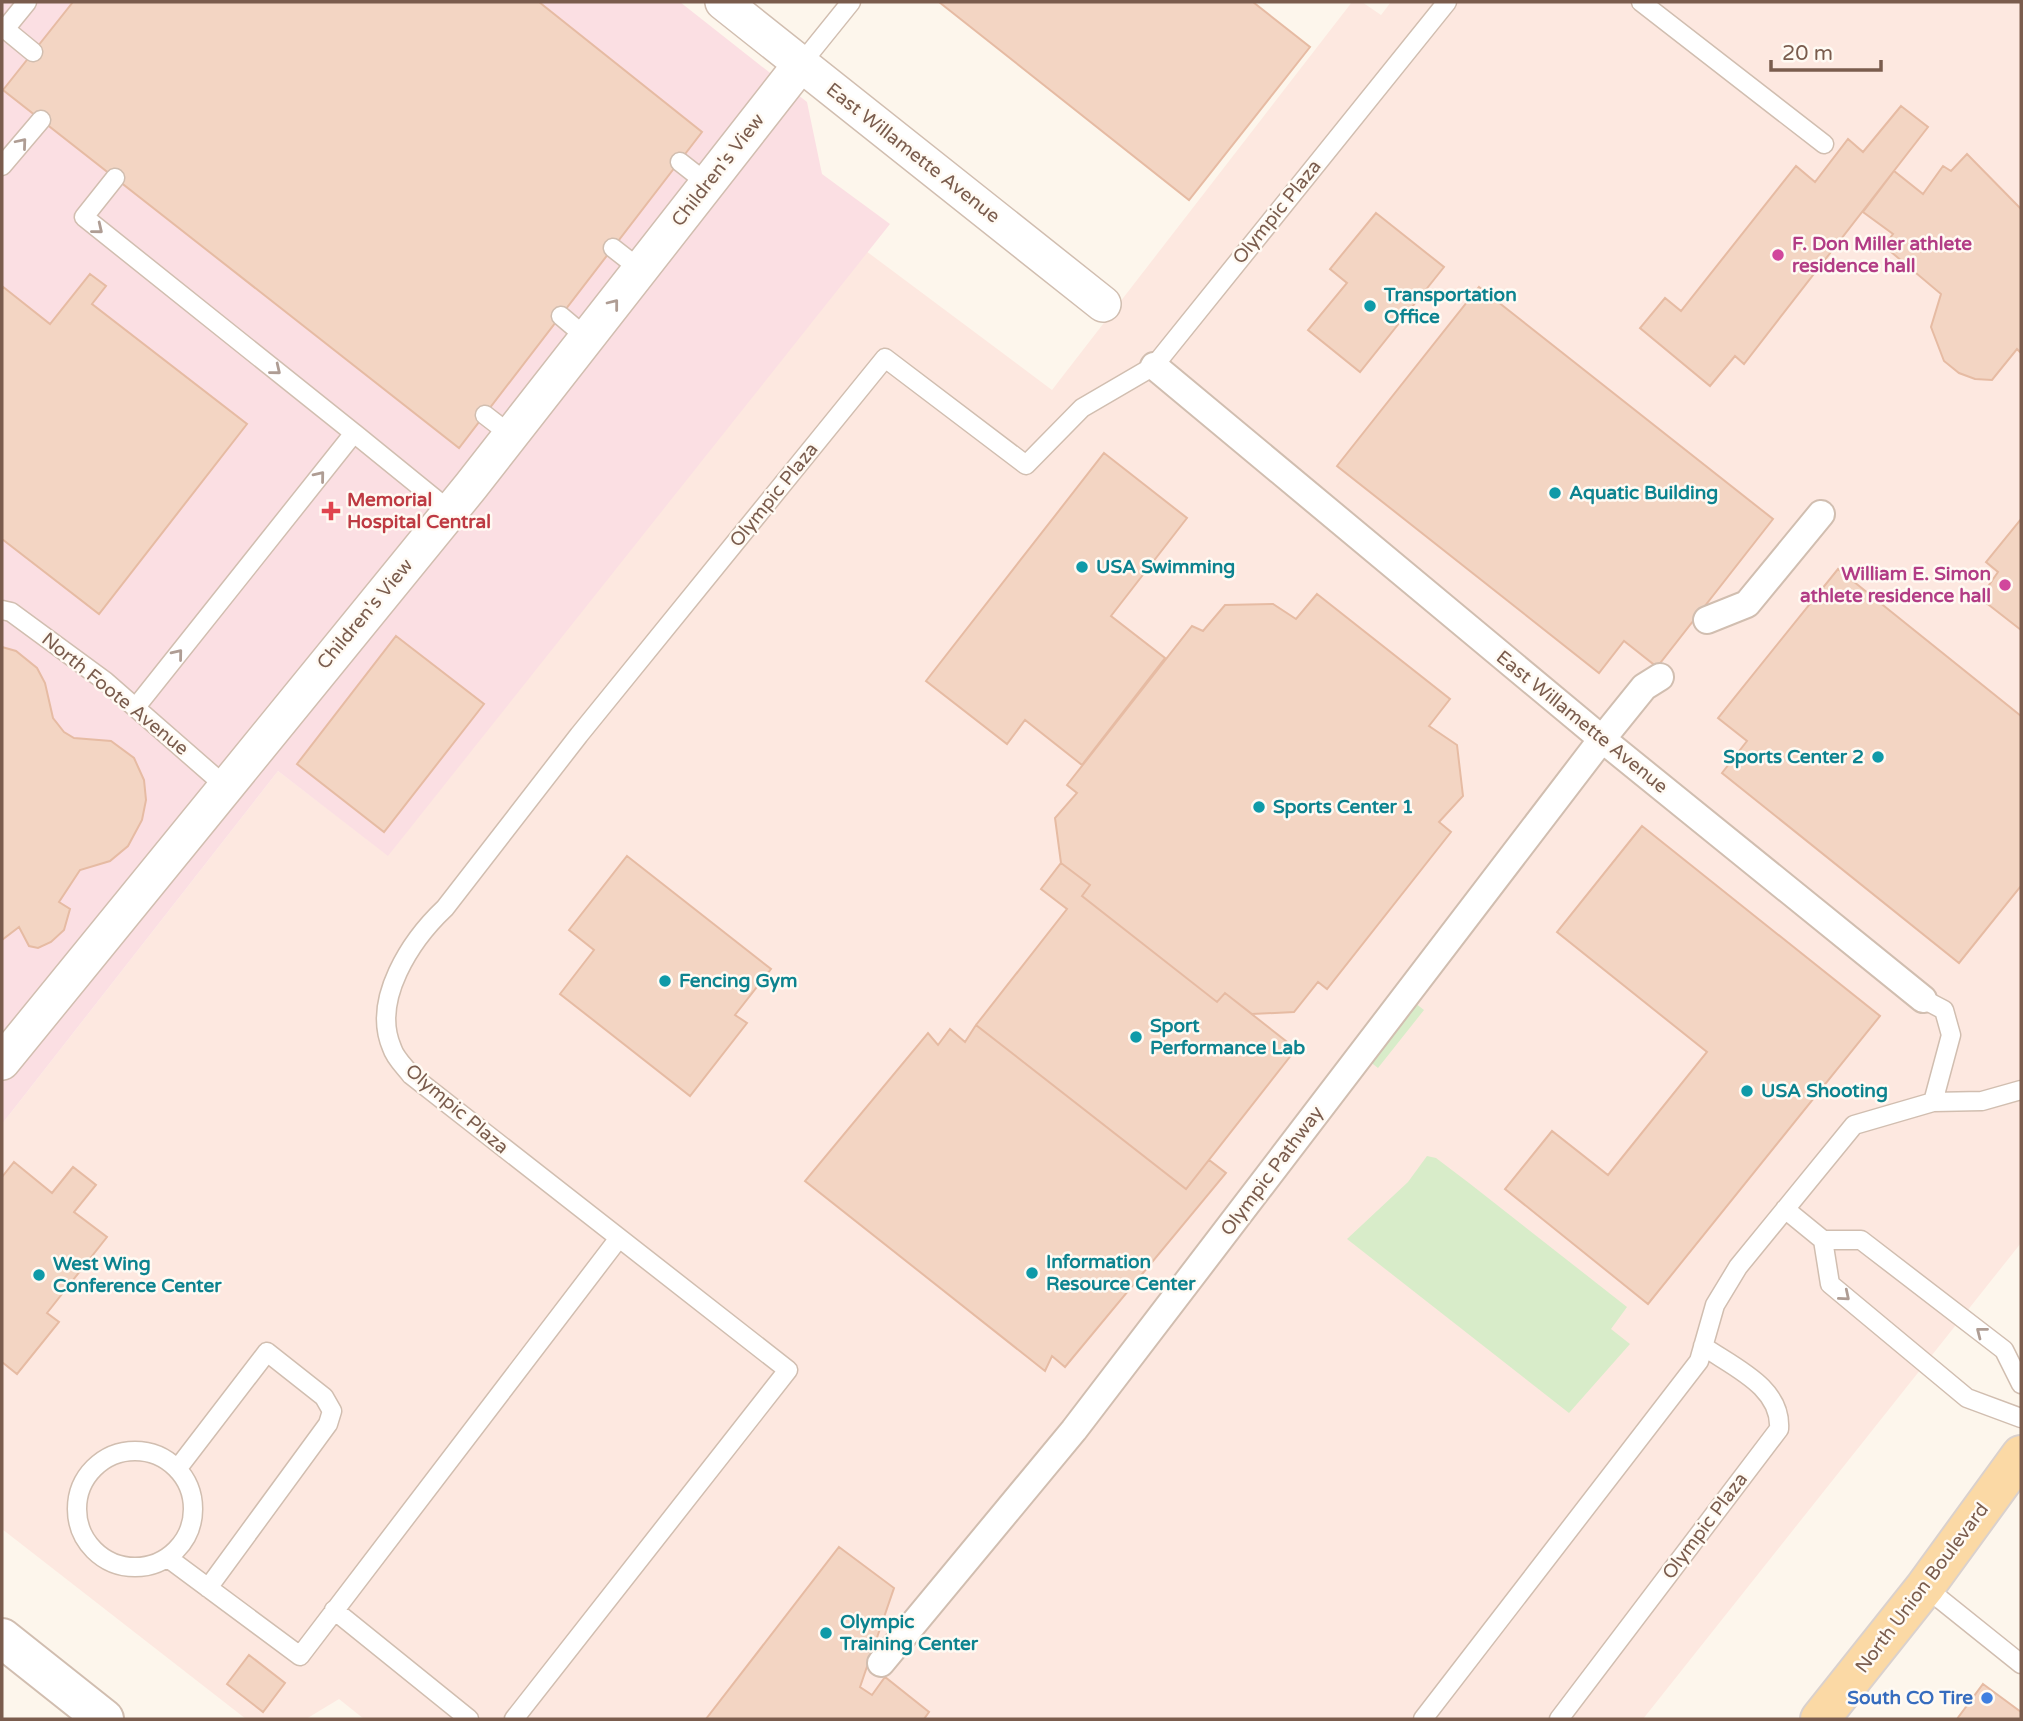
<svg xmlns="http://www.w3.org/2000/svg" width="2023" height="1721" font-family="'Varela Round',sans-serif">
	<rect width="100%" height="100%" fill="#fdf6ec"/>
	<path fill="#fde8e0" d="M1352 2H1362L1381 15 1391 2H2021V1243L1643 1719H364L339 1699 306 1719H246L2 1529V1124L278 771 388 855 866 251 1052 390Z"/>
	<path fill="#fbdfe3" d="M2 2H680L807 102 822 174 890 224 388 856 278 771 2 1124Z"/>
	<path fill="#d8ecc9" d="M1397 989 1424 1010 1378 1068 1352 1048Z
		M1427 1156 1436 1158 1469 1183 1627 1307 1611 1329 1630 1344 1569 1413 1347 1239 1408 1182Z"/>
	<path fill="#f3d5c3" stroke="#e6bba3" stroke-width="2" d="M73 2H539L702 132 459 448 3 90Z
		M939 2H1253L1310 47 1189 200Z
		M1901 106 1928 127 1744 364 1735 356 1710 386 1640 328 1665 298 1681 311 1796 166 1815 182 1848 139 1863 152Z
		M1967 154 2021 209V353L2017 349 1992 380 1975 379 1959 373 1944 361 1931 327 1941 294 1884 246 1893 234 1863 212 1894 171 1923 194 1943 166 1951 171Z
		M1376 213 1444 267 1360 372 1308 330 1347 283 1330 269Z
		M90 274 106 286 92 304 247 424 99 614 2 539V286L50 324Z
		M1479 287 1773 519 1657 667 1624 641 1599 673 1337 466Z
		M1104 453 1187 518 1111 616 1165 658 1082 765 1025 720 1007 744 926 681Z
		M2021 519V630L1980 598 1998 572 1986 562Z
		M1838 569 2021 716V886L1959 963 1722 773 1747 741 1718 718Z
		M1317 594 1450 699 1429 726 1457 745 1463 796 1439 822 1451 832 1327 989 1318 982 1294 1012 1252 1014 1225 993 1217 1002 1082 896 1090 885 1061 863 1055 818 1077 793 1067 785 1192 626 1203 631 1225 605 1273 604 1296 619Z
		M396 636 484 704 384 832 297 764Z
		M2 647 16 651 37 668 45 683 53 718 64 732 74 738 111 741 134 758 144 780 146 800 142 820 128 846 110 861 80 870 59 902 70 909 64 930 51 942 38 948 29 946 19 927 2 940V971Z
		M1642 826 1880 1016 1648 1304 1505 1189 1552 1131 1608 1175 1707 1052 1557 932Z
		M627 856 771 969 735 1015 747 1023 690 1096 560 994 594 950 569 930Z
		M1061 863 1090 885 1082 896 1217 1002 1225 993 1296 1049 1186 1189 976 1025 1067 909 1041 889Z
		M976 1025 1186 1189 1209 1160 1226 1173 1065 1367 1052 1356 1045 1371 805 1181 928 1033 938 1045 950 1029 965 1042Z
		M14 1162 52 1193 73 1167 96 1185 74 1212 107 1237 47 1313 59 1322 17 1374 2 1362V1177Z
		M839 1547 894 1588 860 1687 872 1695 885 1677 929 1712 924 1719H706Z
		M249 1655 285 1683 263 1712 227 1684Z
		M1983 1684 2021 1712V1719H1957Z"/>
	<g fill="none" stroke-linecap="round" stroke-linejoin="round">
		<g stroke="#d1beb0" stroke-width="21">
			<path id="service" d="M1641 2 1824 144
				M2 27 5 29 27 2
				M5 29 33 52
				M801 64 851 2
				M680 162 708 184
				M2 166 41 120
				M115 178 84 217 354 433
				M613 248 641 270
				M561 316 587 338
				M485 415 511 435
				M2 610 11 612 105 681 224 785
				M136 707 354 433 450 511
				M1923 999 1944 1010 1951 1035 1933 1102
				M1785 1209 1823 1240
				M2021 1384 2004 1350 1861 1240H1823L1830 1284 1967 1398 2021 1418
				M77 1509a58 58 0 1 1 116 0a58 58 0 1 1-116 0Z
				M178 1468 267 1352 324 1397 332 1411 328 1424 208 1588
				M168 1558 300 1656 619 1238
				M1925 1587 2021 1664
				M334 1610 469 1719
				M514 1719 788 1370 411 1075C405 1067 395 1058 392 1048 371 1000 411 940 445 908L579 735 885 358 1026 465 1082 408 1154 366 1447 2
				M1423 1719 1699 1361 1715 1305 1738 1267 1854 1125 1933 1102 1982 1101 2021 1090
				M1559 1719 1779 1429C1782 1387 1733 1367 1703 1346"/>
		</g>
		<g stroke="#d1beb0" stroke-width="30">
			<path id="pedestrian" d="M1154 366 1602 739 1923 999
				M1707 620 1747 604 1821 514
				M881 1663 1074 1430 1602 739 1644 687 1660 677"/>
		</g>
		<g stroke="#d1beb0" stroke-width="38">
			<path id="minor" d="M723 2 1103 304
				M2 1062 471 486 801 64"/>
		</g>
		<g stroke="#d1beb0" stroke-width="42">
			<path id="tertiary" d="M2 1638 104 1719"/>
		</g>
		<g stroke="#dad1cd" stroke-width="42">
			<path id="primary" d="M1820 1719 1925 1587 2021 1455"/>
		</g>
		<use href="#service" stroke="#fff" stroke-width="18"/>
		<use href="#pedestrian" stroke="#fff" stroke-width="26"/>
		<use href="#minor" stroke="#fff" stroke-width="35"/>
		<use href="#tertiary" stroke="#fff" stroke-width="38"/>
		<use href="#primary" stroke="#fbd9a5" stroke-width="38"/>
	</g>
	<defs><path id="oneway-chevron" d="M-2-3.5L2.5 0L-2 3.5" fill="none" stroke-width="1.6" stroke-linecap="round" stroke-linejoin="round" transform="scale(1.75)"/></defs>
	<g stroke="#af9d94">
		<use href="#oneway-chevron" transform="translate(22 143) rotate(-50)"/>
		<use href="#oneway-chevron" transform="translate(98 229) rotate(39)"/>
		<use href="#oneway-chevron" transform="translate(614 304) rotate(-52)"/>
		<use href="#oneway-chevron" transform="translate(276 370) rotate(39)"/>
		<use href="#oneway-chevron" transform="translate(320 476) rotate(-51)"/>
		<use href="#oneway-chevron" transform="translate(178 654) rotate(-51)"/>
		<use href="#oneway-chevron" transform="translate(1845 1296) rotate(40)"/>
		<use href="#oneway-chevron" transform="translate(1981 1332) rotate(-142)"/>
	</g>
	<g fill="#d1479c" stroke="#fffaf3" stroke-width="2.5">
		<circle cx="1778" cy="255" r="7"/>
		<circle cx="2005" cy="585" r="7"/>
	</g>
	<g fill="#0f9aa8" stroke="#fffaf3" stroke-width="2.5">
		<circle cx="1370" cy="306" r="7"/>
		<circle cx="1555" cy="493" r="7"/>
		<circle cx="1082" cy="567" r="7"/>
		<circle cx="1878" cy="757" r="7"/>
		<circle cx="1259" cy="807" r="7"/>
		<circle cx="665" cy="981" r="7"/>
		<circle cx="1136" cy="1037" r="7"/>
		<circle cx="1747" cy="1091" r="7"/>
		<circle cx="1032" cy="1273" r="7"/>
		<circle cx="39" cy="1275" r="7"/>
		<circle cx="826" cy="1633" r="7"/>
	</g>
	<path fill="#e0444e" stroke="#fffaf3" stroke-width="2.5" d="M327.5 500.5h7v7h7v7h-7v7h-7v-7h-7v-7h7z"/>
	<circle fill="#3f7fe0" stroke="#fffaf3" stroke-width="2.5" cx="1987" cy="1698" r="7"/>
	<g text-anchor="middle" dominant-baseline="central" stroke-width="5" stroke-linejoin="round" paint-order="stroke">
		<g font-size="19" fill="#7a5c4d" stroke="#fffaf3">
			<text transform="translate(913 153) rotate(38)">East Willamette Avenue</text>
			<text transform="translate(718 170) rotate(-52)">Children's View</text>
			<text transform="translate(1277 212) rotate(-51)">Olympic Plaza</text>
			<text transform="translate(774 495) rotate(-51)">Olympic Plaza</text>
			<text transform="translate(365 614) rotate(-50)">Children's View</text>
			<text transform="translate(115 694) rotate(39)">North Foote Avenue</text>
			<text transform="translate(1582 722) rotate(39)">East Willamette Avenue</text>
			<text transform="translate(457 1109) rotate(40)">Olympic Plaza</text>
			<text transform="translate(1272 1171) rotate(-53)">Olympic Pathway</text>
			<text transform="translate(1705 1526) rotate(-53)">Olympic Plaza</text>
			<text transform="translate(1922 1588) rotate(-53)">North Union Boulevard</text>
		</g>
		<g font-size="19" font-weight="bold" fill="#b23c85" stroke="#fffaf3" text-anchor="start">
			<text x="1792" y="244">F. Don Miller athlete<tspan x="1792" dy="22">residence hall</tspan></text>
			<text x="1991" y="574" text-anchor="end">William E. Simon<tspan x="1991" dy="22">athlete residence hall</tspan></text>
		</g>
		<g font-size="19" font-weight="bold" fill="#0d838f" stroke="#fffaf3" text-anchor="start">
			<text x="1384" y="295">Transportation<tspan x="1384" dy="22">Office</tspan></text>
			<text x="1569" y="493">Aquatic Building</text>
			<text x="1096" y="567">USA Swimming</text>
			<text x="1864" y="757" text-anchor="end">Sports Center 2</text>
			<text x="1273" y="807">Sports Center 1</text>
			<text x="679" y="981">Fencing Gym</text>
			<text x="1150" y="1026">Sport<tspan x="1150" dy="22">Performance Lab</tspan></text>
			<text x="1761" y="1091">USA Shooting</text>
			<text x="1046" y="1262">Information<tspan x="1046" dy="22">Resource Center</tspan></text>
			<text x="53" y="1264">West Wing<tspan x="53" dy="22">Conference Center</tspan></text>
			<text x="840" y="1622">Olympic<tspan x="840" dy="22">Training Center</tspan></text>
		</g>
		<g font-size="19" font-weight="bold" fill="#be3a42" stroke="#fffaf3" text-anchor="start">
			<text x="347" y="500">Memorial<tspan x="347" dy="22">Hospital Central</tspan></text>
		</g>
		<g font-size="19" font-weight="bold" fill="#366cbe" stroke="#fffaf3" text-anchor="end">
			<text x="1973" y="1698">South CO Tire</text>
		</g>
	</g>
	<rect width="2023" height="1721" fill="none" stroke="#7a5c4d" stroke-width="7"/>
	<path d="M1771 60v10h110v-10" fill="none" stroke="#7a5c4d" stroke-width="3.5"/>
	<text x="1782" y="60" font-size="21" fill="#7a5c4d" stroke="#fffaf3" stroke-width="5" paint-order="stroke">20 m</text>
</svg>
